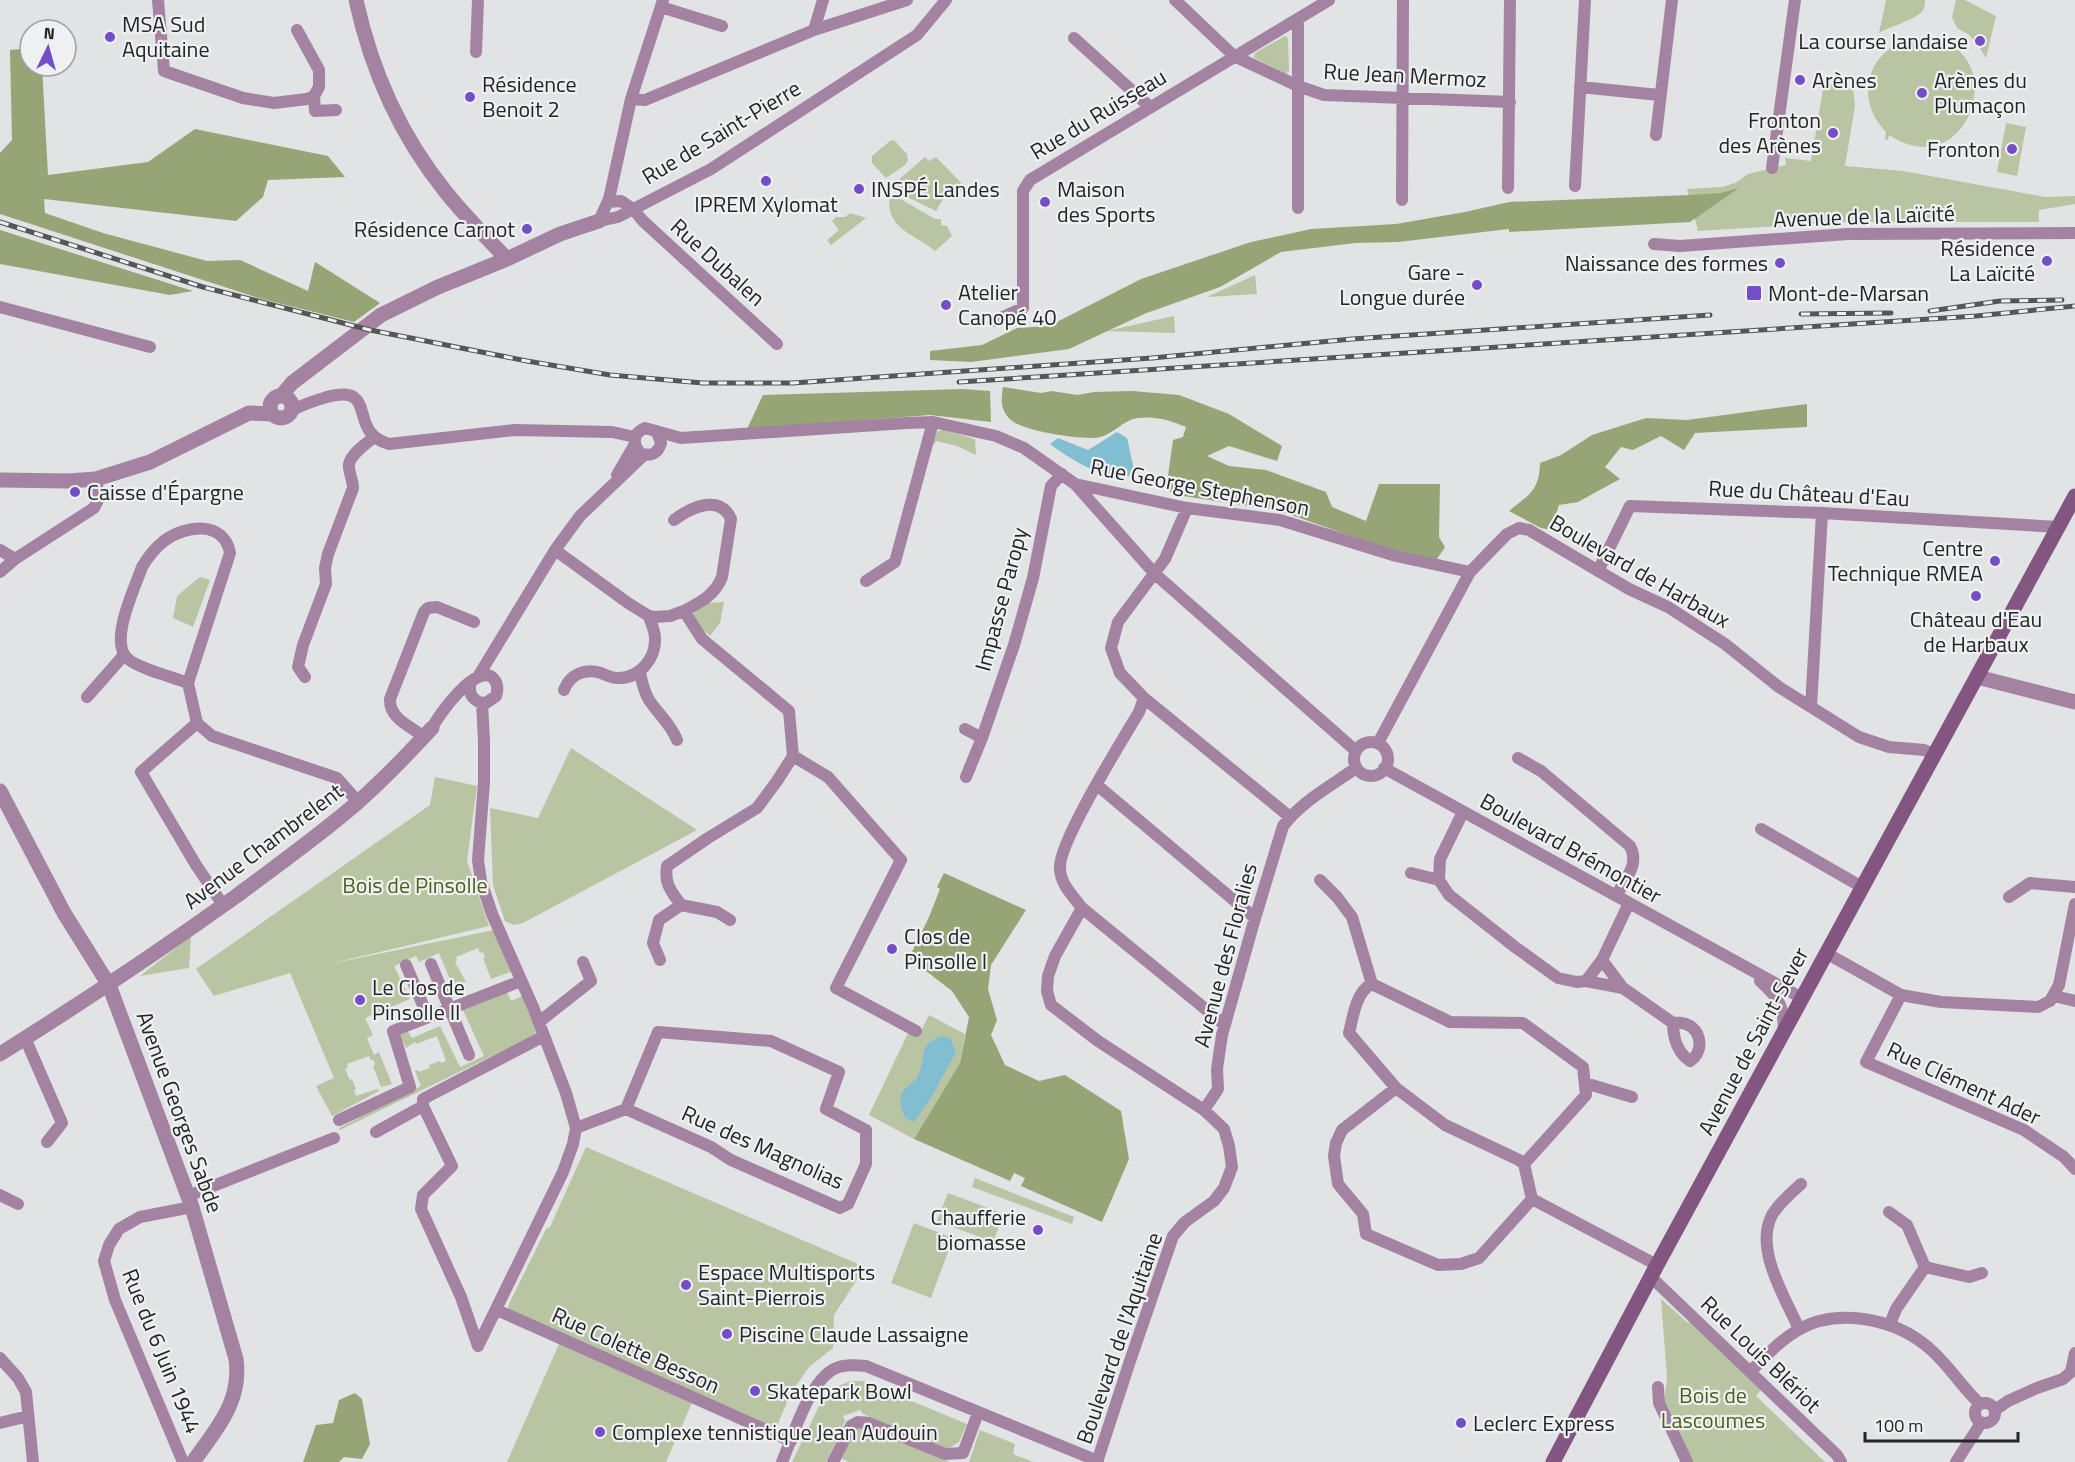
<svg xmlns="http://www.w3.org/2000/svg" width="2075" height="1462" font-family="'Titillium Web',sans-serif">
	<rect width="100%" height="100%" fill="#e1e3e5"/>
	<path fill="#b9c4a2" d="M1886 0H1925C1925 3 1925 7 1923 10 1918 19 1891 26 1879 33Z
		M1956 0H1965L1996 16 1986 58 1977 43 1968 34 1957 28 1952 17Z
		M1285 36 1288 38 1289 71 1286 74 1254 58 1255 53Z
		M1921 38C2017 41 1971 189 1889 135L1888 140 1885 139 1886 132C1851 96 1870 42 1921 38Z
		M1824 83 1853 88 1855 106 1845 166 1903 171 2045 197 2075 196V204L2039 210V222H1842L1698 231 1687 189 1722 187 1735 183 1748 174 1786 165 1785 158 1811 161Z
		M2006 123 2026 127 2017 176 1997 172Z
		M894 140 907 154 908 160 905 165 886 178 872 163V156L890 141Z
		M925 157 929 161 936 157 965 187V191H948L936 211 889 188Z
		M890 193 935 219H941V225L947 226 952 236 935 251C913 233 884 229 890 193Z
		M850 213 866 218 831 245 827 240 839 230 832 221 836 217H845Z
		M1255 275 1257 294 1207 297Z
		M1174 316 1175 333 1106 331Z
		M943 430 975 439 976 455 957 446 937 441 932 446 936 432Z
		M200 577 210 580 193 627 173 618 177 596Z
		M724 602 720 623 710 636 697 625 693 617 695 610 707 603Z
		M571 748 697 830 523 923 514 925 505 921 493 885 490 808 538 818Z
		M435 777 477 786 467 861 489 926 325 965 494 930 513 971 491 979 483 958 485 957 483 952 480 953 478 948 456 957 457 960 455 962 466 982 463 983 465 988H468L456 994 439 953 419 962 416 956 394 966 410 999 365 1018 373 1035 367 1038 374 1055 379 1052 392 1084 381 1087 373 1066 375 1065 374 1060H371L369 1056 347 1064 348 1068 345 1069 350 1080 352 1079 356 1089 354 1090 356 1096 377 1089 379 1091 332 1116 316 1086 334 1078 290 973 214 996 196 969 430 805Z
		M191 936 189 968 140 976Z
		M507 992 511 1001 522 996 536 1029 535 1035 340 1130 339 1128 421 1086 415 1071 418 1070 419 1072 430 1068 429 1065 440 1061 441 1063 446 1061 437 1036 416 1044 415 1042 406 1048 399 1034 407 1030 412 1038 440 1026 460 1067 484 1056 462 1008Z
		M929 1015 965 1034 960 1063 914 1139 869 1115 909 1031 918 1037Z
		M586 1147 865 1267 834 1315 833 1348 809 1367 791 1393 776 1428 543 1327 510 1310 508 1306 546 1229 550 1227Z
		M975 1178 1074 1217 1072 1224 972 1187Z
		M948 1193 1004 1214 993 1242 937 1221Z
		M914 1223 953 1238 931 1298 891 1283Z
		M1661 1299 1688 1323 1690 1322 1761 1390 1756 1396 1825 1462H1690L1664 1406 1667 1377Z
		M559 1344 692 1403 666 1462H507Z
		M851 1381H863L967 1424 959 1442 946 1450 863 1414 860 1410 843 1416 845 1421 826 1462H792L824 1396 831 1389Z
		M860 1428H866L950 1462H849L839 1457 852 1432Z
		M980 1430 1015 1444 1013 1454 1034 1462H969Z"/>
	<path fill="#97a576" d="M30 48V66H42L48 175 148 162 195 129 328 156 345 177 268 180 263 197 236 221 44 199 45 213 103 233 207 261 240 260 308 291 315 262 380 303 354 322 258 298 0 214V153L12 140 10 50Z
		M1739 188 1690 222 1509 232V229L1398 242 1355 243 1281 252 1220 287 1144 314 1069 349 971 362 930 360V351L982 345 1017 328 1049 326 1141 279 1251 242 1311 229 1396 224 1465 212 1509 202 1689 195 1721 193Z
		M0 230 193 291 170 295 0 264Z
		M1003 387 1041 393 1052 391 1077 395 1094 392 1132 391 1179 395 1229 414 1282 446 1277 461 1229 446 1207 456 1229 466 1266 470 1326 492 1332 507 1366 521 1379 484H1440L1439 537 1445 547 1433 565 1280 511 1177 495 1166 490 1173 440 1183 437 1186 427C1169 420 1156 416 1137 418 1124 420 1113 434 1100 437 1084 441 1023 431 1011 420 1000 411 1001 399 1003 387Z
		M963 389 990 391 991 422 930 415 747 429 763 395Z
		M1807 404V427L1695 433 1684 450 1661 436 1633 450 1621 447 1605 467 1620 479 1578 502 1559 505 1551 530 1541 528 1509 511C1530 494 1539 491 1540 463L1561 455 1592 435 1646 418 1687 420Z
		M944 873 1026 910 991 965 988 989 997 1020 991 1035 1005 1065 1039 1081 1065 1075 1121 1111 1129 1159 1102 1222 1021 1186 1025 1178 1014 1173 1010 1181 914 1139 960 1063 969 1017 952 991 909 958 929 917 940 889 937 887Z
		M355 1393 362 1399 370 1444 362 1459 344 1457 339 1462H303L316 1425 333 1423 339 1400Z"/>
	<path fill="#82bed1" d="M1117 432 1127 438 1135 474C1131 475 1125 477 1121 477 1097 476 1069 458 1050 444L1058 438 1088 450Z
		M941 1036 950 1038 956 1052 931 1098 914 1122 905 1118C903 1111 899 1102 901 1095 904 1087 913 1084 917 1077 928 1059 915 1046 941 1036Z"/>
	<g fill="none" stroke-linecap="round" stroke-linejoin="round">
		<path stroke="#a383a1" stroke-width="12" d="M158 0 164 71 243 98 274 103 307 99 314 96 319 87V70L297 30
			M1175 0 1234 56 1298 86 1324 95 1510 102
			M661 7 722 26
			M814 30 823 0
			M1074 38 1150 107
			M476 52 478 0
			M1580 87 1659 95
			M314 96 315 111 336 110
			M631 99 645 100 814 30 907 0
			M1656 135 1672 0
			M1772 168 1795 0
			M1575 186 1585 0
			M1508 188 1510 0
			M1402 200 1403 0
			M608 202 621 201 633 209 643 221 777 344
			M1298 208V20
			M599 221 618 217 711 169 917 35 946 0
			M599 221 609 199 631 99 663 0
			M1654 244 1680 246 1848 234 2075 233
			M0 307 150 347
			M994 321 1023 308V191L1030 180 1329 0
			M291 411C303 404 314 401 327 397 380 383 346 432 389 444L514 430 612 432 635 437
			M657 432 661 443C658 454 650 457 640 453 632 443 633 433 645 428L681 438 907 423 933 422 996 436 1024 448 1075 484 1187 508 1280 520 1396 556 1470 572
			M617 475 635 444
			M1075 484 1155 574 1356 751
			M1187 508 1165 559 1118 622 1111 648 1120 673 1144 698 1139 712C1123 739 1058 843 1060 868 1060 884 1073 896 1082 908L1225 1025
			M674 520C690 508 720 493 731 519L722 577C715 595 701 602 684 611
			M0 550 15 559
			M555 550 628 603 649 616 655 617 670 616 684 611 702 639 789 711 793 756 777 781 757 808 708 838 667 866C664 884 671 891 681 905L717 912 730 920
			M1598 571 1630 506 1822 513 2058 527
			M0 572 15 559 94 508 99 498 96 479
			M866 581 895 562 933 422
			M640 673C642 682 644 692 649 700 659 715 670 723 677 740
			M479 675 555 550 580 516 644 455
			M305 677 298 667 303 645 326 584 325 568 328 554 353 488C353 481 350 476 349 468 347 456 365 445 373 438
			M188 683C173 677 140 669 128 659 108 642 135 588 142 567 148 557 155 548 164 541 185 525 224 520 230 553L188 683 197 723 212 736 337 778 358 802
			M564 690C570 674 585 668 601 673 607 675 612 679 619 678 639 678 656 659 655 638 655 631 651 623 649 616
			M87 697 124 655
			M1144 698 1290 817
			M1811 707 1822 513
			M197 723 141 772 196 865 223 905
			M432 728C439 714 476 663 493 678 498 683 498 690 496 696L486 703C474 703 467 694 471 682
			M965 729 982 738 1014 645 1033 578 1051 486 1062 474
			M424 737C411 726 389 719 390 699L424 612 428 608 437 607 474 622
			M1354 759a17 17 0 1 1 34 0a17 17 0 1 1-34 0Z
			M1378 743 1470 572 1507 534 1519 528 1529 530 1629 589 1668 607 1725 644 1779 687 1859 737 1889 747 1924 750 1935 755
			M793 756 828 777 901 860 836 988 916 1031
			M1518 758 1541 771 1630 846C1640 865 1625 879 1616 896
			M1384 768 1802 998
			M966 777 982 738
			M1097 785 1255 918
			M1463 812 1440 859 1439 880 1449 895 1515 947 1558 978 1577 982 1586 981 1623 988
			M1761 829 1862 887
			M1411 873 1439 880
			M1320 880 1337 897 1352 917 1372 984
			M2009 897 2030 883 2075 887
			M1082 908 1055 956 1048 976 1047 991 1051 1005 1098 1041 1204 1110 1224 1129 1229 1146 1232 1167 1224 1188 1214 1201 1185 1222 1173 1236 1130 1361 1097 1462
			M1826 953 1901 995 1941 1002 2038 1007 2050 1001 2059 985 2075 904
			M660 960 653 943 659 920 681 905
			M1602 960 1623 988 1673 1023C1673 1038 1678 1053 1690 1061 1707 1051 1701 1019 1673 1023
			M431 964 469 1055
			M406 965 428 1017
			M1586 981 1602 960 1629 903
			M1760 981C1779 998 1784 1006 1784 1032
			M1372 984C1356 991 1353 1017 1349 1033L1396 1088 1445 1125 1519 1160 1524 1164 1532 1199 1657 1265
			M1372 984 1450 1022 1523 1023 1583 1067 1586 1095 1524 1164
			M1901 995 1866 1062 2024 1130 2064 1157 2075 1169
			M2054 996 2075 1001
			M539 1022 591 981 583 962
			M25 1038 62 1123 47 1142
			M1585 1083 1632 1097
			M1396 1088 1342 1130 1336 1143 1334 1156 1338 1184 1363 1214 1366 1234 1438 1265 1461 1264 1479 1258 1532 1199
			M423 1106 452 1166 423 1195 421 1209 461 1297 478 1346
			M1204 1110 1218 1089 1217 1069 1222 1035 1253 925 1283 826C1302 801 1332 785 1356 768
			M339 1120 410 1087 393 1031 521 981
			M576 1128 626 1109 658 1032 771 1041 839 1072 826 1109 866 1130V1164L848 1204 840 1208 731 1160 711 1147 626 1109
			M376 1132 423 1106V1099L544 1036
			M0 1195 18 1204
			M188 1196 334 1138
			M1889 1212 1907 1225 1925 1267 1896 1309 1890 1324
			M1925 1267 1969 1277 1982 1273
			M1651 1277 1837 1455 1841 1462
			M497 1310 791 1441
			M1799 1329C1785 1297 1754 1249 1772 1215 1779 1203 1791 1193 1801 1184
			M478 1346 563 1172 573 1144 576 1128 566 1093 533 1007 492 914 481 881 478 860 484 782V741L482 703
			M0 1358 18 1378 26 1392 33 1462
			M1750 1372C1765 1357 1779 1341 1798 1330 1836 1308 1891 1318 1924 1344 1946 1360 1960 1386 1980 1404
			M1658 1387 1659 1403 1687 1462
			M1975 1413a10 10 0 1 1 20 0a10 10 0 1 1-20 0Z
			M1995 1410 2008 1401 2037 1388 2063 1379 2071 1372 2075 1353
			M0 1423 28 1416
			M183 1462 115 1300 104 1261 109 1245 119 1229 140 1217 192 1207
			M782 1462C793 1436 809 1382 834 1369 844 1364 856 1365 866 1366L1098 1461
			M833 1462 851 1426 858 1422 869 1423 945 1454 963 1453 978 1413
			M1956 1462 1981 1423"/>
		<path stroke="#a383a1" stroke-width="15" d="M356 0C371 69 400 135 445 191 464 215 486 237 507 259
			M281 396 292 383 381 315 438 287 507 259 560 234 599 221
			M270 407a11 11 0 1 1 22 0a11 11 0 1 1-22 0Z
			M0 480 68 481 96 479 150 462 249 413 272 414
			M1977 677 2075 702
			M0 791 64 913 109 985 192 1207 236 1359C242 1402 216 1429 193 1462
			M0 1054C80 1004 158 952 235 897 276 866 319 836 358 802 384 779 408 754 432 728"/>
		<path stroke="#835581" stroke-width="15" d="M1553 1462 1657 1265 2075 496"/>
		<g stroke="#565658" stroke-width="5">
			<path id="rail" d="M0 222 203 287 370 330 527 361 610 375 703 383H793L1152 358 1352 339 1710 315
				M1930 311 2000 301 2062 300
				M1801 314 1891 313
				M959 382 1976 316 2075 306"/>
		</g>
		<use href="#rail" stroke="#eff0f2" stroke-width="3" stroke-dasharray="9" stroke-linecap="butt"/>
	</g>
	<g fill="#744ec7" stroke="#eff0f2" stroke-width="2">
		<circle cx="110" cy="37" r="6"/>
		<circle cx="1980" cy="41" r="6"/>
		<circle cx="1800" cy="80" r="6"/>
		<circle cx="1922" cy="93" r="6"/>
		<circle cx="470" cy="97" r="6"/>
		<circle cx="1833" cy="133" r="6"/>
		<circle cx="2012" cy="149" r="6"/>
		<circle cx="766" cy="181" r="6"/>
		<circle cx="859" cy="189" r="6"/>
		<circle cx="1045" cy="202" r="6"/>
		<circle cx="527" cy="229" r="6"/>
		<circle cx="2047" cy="261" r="6"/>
		<circle cx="1780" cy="263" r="6"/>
		<circle cx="1477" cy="285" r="6"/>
		<rect x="1746" y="285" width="16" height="16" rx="3"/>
		<circle cx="946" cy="305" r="6"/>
		<circle cx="75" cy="492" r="6"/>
		<circle cx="1995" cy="561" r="6"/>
		<circle cx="1976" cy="596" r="6"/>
		<circle cx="892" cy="949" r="6"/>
		<circle cx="360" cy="1000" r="6"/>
		<circle cx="1038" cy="1230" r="6"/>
		<circle cx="686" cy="1285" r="6"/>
		<circle cx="727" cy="1334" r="6"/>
		<circle cx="755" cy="1391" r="6"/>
		<circle cx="1461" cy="1423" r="6"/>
		<circle cx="600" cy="1432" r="6"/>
	</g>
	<g text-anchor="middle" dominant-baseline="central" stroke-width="4.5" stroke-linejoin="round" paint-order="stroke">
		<g font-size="22" fill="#252526" stroke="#eff0f2" text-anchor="start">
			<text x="122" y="24">MSA Sud<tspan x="122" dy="25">Aquitaine</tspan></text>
			<text x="1968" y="41" text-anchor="end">La course landaise</text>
			<text x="1812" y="80">Arènes</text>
			<text x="1934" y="80">Arènes du<tspan x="1934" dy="25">Plumaçon</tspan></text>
			<text x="482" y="84">Résidence<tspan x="482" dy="25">Benoit 2</tspan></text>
			<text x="1821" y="120" text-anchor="end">Fronton<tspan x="1821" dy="25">des Arènes</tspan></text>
			<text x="2000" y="149" text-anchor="end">Fronton</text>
			<text x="871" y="189">INSPÉ Landes</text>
			<text x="1057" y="189">Maison<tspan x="1057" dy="25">des Sports</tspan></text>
			<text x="766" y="204" text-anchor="middle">IPREM Xylomat</text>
			<text x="515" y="229" text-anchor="end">Résidence Carnot</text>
			<text x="2035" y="248" text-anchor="end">Résidence<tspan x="2035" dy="25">La Laïcité</tspan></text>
			<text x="1768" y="263" text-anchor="end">Naissance des formes</text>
			<text x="1465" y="272" text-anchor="end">Gare -<tspan x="1465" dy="25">Longue durée</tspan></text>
			<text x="958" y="292">Atelier<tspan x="958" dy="25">Canopé 40</tspan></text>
			<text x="1768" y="293">Mont-de-Marsan</text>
			<text x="87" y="492">Caisse d'Épargne</text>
			<text x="1983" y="548" text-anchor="end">Centre<tspan x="1983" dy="25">Technique RMEA</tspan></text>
			<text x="1976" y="619" text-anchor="middle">Château d'Eau<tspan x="1976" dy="25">de Harbaux</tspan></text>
			<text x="904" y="936">Clos de<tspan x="904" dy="25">Pinsolle I</tspan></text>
			<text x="372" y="987">Le Clos de<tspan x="372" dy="25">Pinsolle II</tspan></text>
			<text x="1026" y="1217" text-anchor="end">Chaufferie<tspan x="1026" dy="25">biomasse</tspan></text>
			<text x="698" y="1272">Espace Multisports<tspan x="698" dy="25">Saint-Pierrois</tspan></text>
			<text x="739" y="1334">Piscine Claude Lassaigne</text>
			<text x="767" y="1391">Skatepark Bowl</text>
			<text x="1473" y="1423">Leclerc Express</text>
			<text x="612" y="1432">Complexe tennistique Jean Audouin</text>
		</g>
		<g font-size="22" fill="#252526" stroke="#eff0f2">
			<text transform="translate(1405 75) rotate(3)">Rue Jean Mermoz</text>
			<text transform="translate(1098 114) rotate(-31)">Rue du Ruisseau</text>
			<text transform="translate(721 132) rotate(-31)">Rue de Saint-Pierre</text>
			<text transform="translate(1864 216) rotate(-2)">Avenue de la Laïcité</text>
			<text transform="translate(718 262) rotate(42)">Rue Dubalen</text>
			<text transform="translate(1200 487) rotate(11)">Rue George Stephenson</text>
			<text transform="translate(1809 493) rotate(3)">Rue du Château d'Eau</text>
			<text transform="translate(1640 571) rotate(30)">Boulevard de Harbaux</text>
			<text transform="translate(1001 599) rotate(-75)">Impasse Paropy</text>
			<text transform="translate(263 846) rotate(-37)">Avenue Chambrelent</text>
			<text transform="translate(1571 848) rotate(29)">Boulevard Brémontier</text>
			<text transform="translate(1225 955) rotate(-75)">Avenue des Floralies</text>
			<text transform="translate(1753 1041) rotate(-62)">Avenue de Saint-Sever</text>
			<text transform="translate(1964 1083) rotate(25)">Rue Clément Ader</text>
			<text transform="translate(180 1112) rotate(70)">Avenue Georges Sabde</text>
			<text transform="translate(763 1147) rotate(24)">Rue des Magnolias</text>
			<text transform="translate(1119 1338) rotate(-71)">Boulevard de l'Aquitaine</text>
			<text transform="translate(636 1350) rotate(24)">Rue Colette Besson</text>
			<text transform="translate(162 1351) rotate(68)">Rue du 6 Juin 1944</text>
			<text transform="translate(1761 1354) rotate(44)">Rue Louis Blériot</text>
		</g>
		<g font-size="22" fill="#4e6018" stroke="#eff0f2">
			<text x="415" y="885">Bois de Pinsolle</text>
			<text x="1713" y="1395">Bois de<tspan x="1713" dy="25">Lascoumes</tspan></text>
		</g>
	</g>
	<g transform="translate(48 48) rotate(5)"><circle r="28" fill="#eff0f2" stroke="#9e9fa0" stroke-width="1.5"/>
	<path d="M0-4.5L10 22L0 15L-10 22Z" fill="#744ec7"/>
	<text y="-9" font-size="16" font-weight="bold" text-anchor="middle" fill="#252526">N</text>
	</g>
	<path d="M1865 1432v9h153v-9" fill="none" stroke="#252526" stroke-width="3"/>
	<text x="1874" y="1432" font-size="18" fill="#252526" stroke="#eff0f2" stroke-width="4.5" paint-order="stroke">100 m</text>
</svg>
